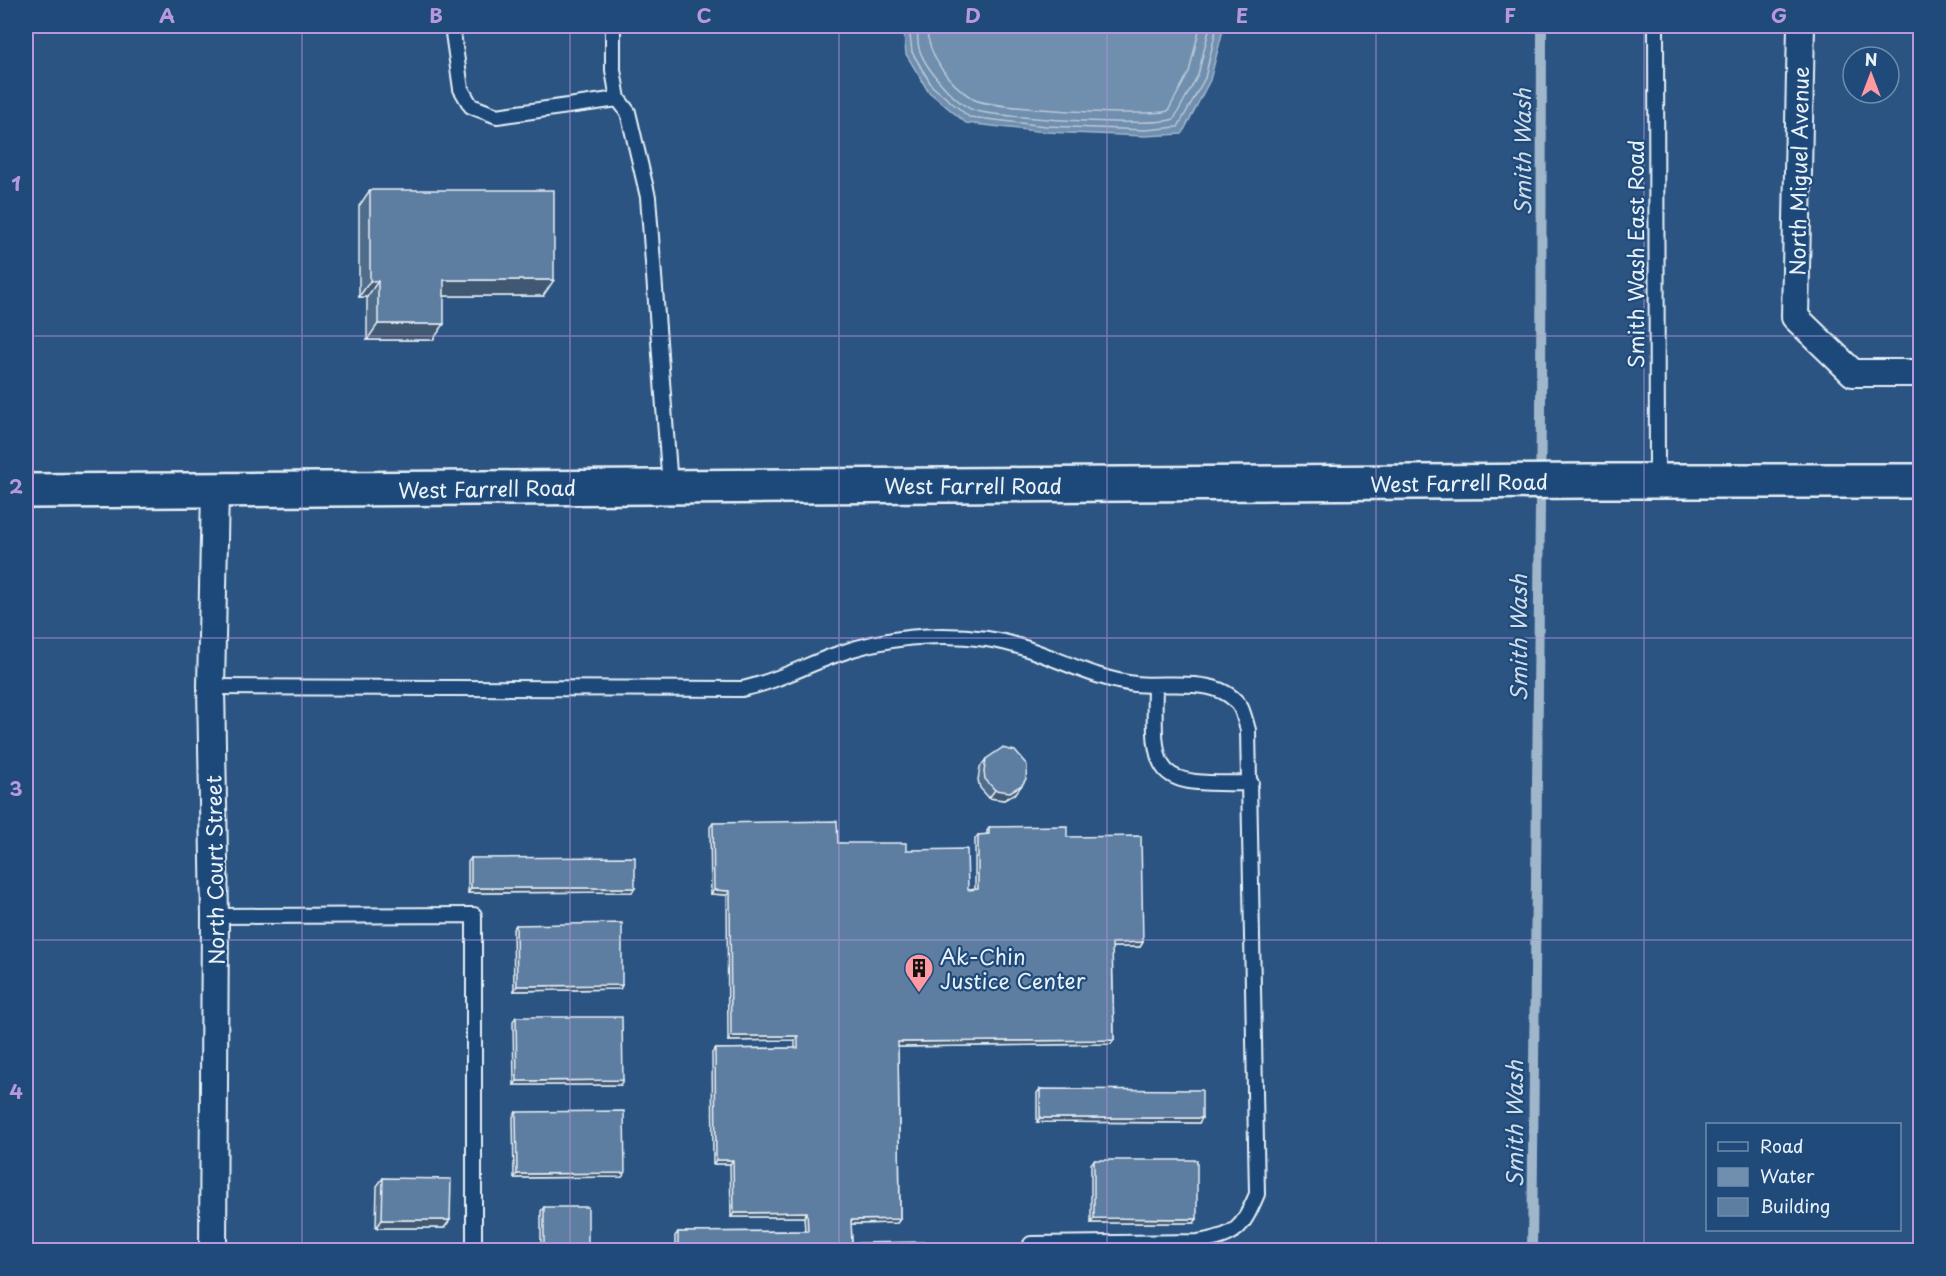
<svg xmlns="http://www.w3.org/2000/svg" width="1946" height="1276" font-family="'Playpen Sans',sans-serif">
	<rect width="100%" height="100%" fill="#2b5482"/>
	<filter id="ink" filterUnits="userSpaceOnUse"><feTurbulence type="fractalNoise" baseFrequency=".0167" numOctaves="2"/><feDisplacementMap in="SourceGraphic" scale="12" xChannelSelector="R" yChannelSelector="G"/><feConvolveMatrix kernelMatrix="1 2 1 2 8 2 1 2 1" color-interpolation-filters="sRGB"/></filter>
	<g filter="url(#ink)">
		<path fill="#708ead" stroke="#a0b6cb" stroke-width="1.5" d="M903 26H1224L1210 80 1182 134 1145 136 1045 132 966 123 928 91 906 54Z"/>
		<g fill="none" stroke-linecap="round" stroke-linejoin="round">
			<path stroke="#b8c9da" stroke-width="1.5" d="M909 26 912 52 932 86 969 117 1046 126 1145 130 1178 127 1205 78 1217 26
				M917 26C918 33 917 41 919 48 924 67 955 103 973 110 996 118 1152 127 1174 119L1198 75 1210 26
				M926 26C929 57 947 82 973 99 989 109 1149 117 1168 111L1189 72 1200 26"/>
			<path stroke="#a0b6cb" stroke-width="10" d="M1532 1250 1541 413 1542 26"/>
			<g stroke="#e8f1f8" stroke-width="18">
				<path id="lane" d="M452 26 461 89 471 106 497 116 618 99
					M613 26V70L618 99 628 112 648 197 670 486
					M1656 26 1657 482
					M1155 685C1153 780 1154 785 1251 783
					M211 687 742 689C775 682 804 666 835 655 883 637 937 632 987 639 1039 646 1085 678 1135 684 1166 688 1221 674 1241 708 1244 715 1246 723 1248 730L1257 1194C1242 1229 1236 1236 1198 1242L1031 1244V1250
					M215 916 474 915V1250"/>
			</g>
			<g stroke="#e8f1f8" stroke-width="30">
				<path id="street" d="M1801 26 1795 317 1853 373H1920
					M213 1250 215 916 211 687 215 490"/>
			</g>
			<g stroke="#e8f1f8" stroke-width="38">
				<path id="secondary" d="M26 491 1591 481H1920"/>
			</g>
			<use href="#lane" stroke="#1f4a7a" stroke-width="14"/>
			<use href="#street" stroke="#1f4a7a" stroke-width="26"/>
			<use href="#secondary" stroke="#1f4a7a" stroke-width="33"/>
		</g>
		<path fill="#506c8a" stroke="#e8f1f8" stroke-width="1.5" d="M370 190 543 296H444L433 340H367V297H359V206Z
			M986 759 1016 793 1004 800 989 798 980 788 978 780 980 767Z
			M713 823 838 843 906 850 968 890H975V839L978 835H987V831L989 827 1067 837 1143 942 1140 947H1112L1114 1040 1111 1044 898 1047 900 1219 897 1223 851 1224 852 1243 924 1251H675V1236L678 1232 805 1231 804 1217H731L730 1164H713L712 1053 715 1049 795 1048V1040L728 1041 727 895 711 894 710 827Z
			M471 858 635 888 632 892 468 893V862Z
			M516 925 622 985 620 989 514 991 513 929Z
			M516 1017 620 1085H514L513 1021Z
			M1040 1089 1202 1118 1199 1123 1037 1122V1093Z
			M516 1112 625 1173 622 1177 514 1178 513 1117Z
			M1094 1160 1194 1223H1091V1164Z
			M383 1178 450 1220 444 1228H376L377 1186Z
			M544 1207 588 1246 585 1251H541V1211Z"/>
		<path fill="#415871" stroke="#e8f1f8" stroke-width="1.5" d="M444 280H554L543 296H433Z
			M370 281H378L367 297H359Z
			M378 324H444L433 340H367Z
			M1022 785 1016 793 1004 800 989 798 995 790Z
			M471 888H635L632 892 468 893Z
			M714 890 730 891 727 895 711 894Z
			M1143 942 1140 947H1109L1112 943Z
			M622 985 620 989 514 991 517 986Z
			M731 1036H798L795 1040 728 1041Z
			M1114 1040 1111 1044 895 1047 898 1042Z
			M623 1080 620 1085H514L517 1081Z
			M1040 1118H1202L1199 1123 1037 1122Z
			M716 1160H733L730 1164H713Z
			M625 1173 622 1177 514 1178 517 1174Z
			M807 1212 804 1217H731L734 1213Z
			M1094 1218 1197 1219 1194 1223H1091Z
			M900 1219 897 1223 848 1224 851 1220Z
			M382 1220H450L444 1228H376Z
			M544 1246H588L585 1251H541Z"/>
		<path fill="#5d7da1" stroke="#e8f1f8" stroke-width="1.5" d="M370 190H554V280H444V324H378V281H370Z
			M1002 748 1015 751 1027 765 1026 779 1022 785 1010 792 995 790 985 779 984 772 986 759Z
			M837 821 838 843H906V850L967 849 968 890 978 889V835L989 834V827L1067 826V837L1141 836 1143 942 1112 943 1114 1040 898 1042 900 1219 851 1220 852 1243 924 1242V1251H678V1232L808 1231 807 1212 734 1213 733 1160H716L715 1049 798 1048V1036H731L730 891 714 890 713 823Z
			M635 857V888H471V858Z
			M622 923V985L517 986 516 925Z
			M516 1017H622L623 1080 517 1081Z
			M1040 1089 1202 1090V1118H1040Z
			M624 1111 625 1173 517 1174 516 1112Z
			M1094 1160H1197V1219L1094 1218Z
			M383 1178 451 1179 450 1220H382Z
			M544 1207H588V1246H544Z"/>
	</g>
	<path fill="none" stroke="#b798de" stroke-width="1.5" stroke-opacity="0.55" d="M302 26V1250M570 26V1250M839 26V1250M1107 26V1250M1376 26V1250M1644 26V1250M26 336H1920M26 638H1920M26 940H1920"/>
	<defs>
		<g id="building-pin" transform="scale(1.5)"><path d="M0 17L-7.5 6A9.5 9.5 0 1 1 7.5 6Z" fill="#ff9aa2" stroke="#1f4a7a"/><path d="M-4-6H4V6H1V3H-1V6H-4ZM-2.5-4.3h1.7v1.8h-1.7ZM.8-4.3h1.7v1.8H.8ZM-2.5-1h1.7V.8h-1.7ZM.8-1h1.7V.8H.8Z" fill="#111"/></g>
	</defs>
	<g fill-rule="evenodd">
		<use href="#building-pin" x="919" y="968"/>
	</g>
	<g text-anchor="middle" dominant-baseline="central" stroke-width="4.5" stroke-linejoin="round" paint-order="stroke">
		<g font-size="21" fill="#e8f1f8" stroke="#1f4a7a">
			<text transform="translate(1798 171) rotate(-89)">North Miguel Avenue</text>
			<text transform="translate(1635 254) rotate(-90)">Smith Wash East Road</text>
			<text transform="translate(1459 482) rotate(-1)">West Farrell Road</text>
			<text x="973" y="485">West Farrell Road</text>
			<text transform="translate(487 488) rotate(-1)">West Farrell Road</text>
			<text transform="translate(214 870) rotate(-91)">North Court Street</text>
		</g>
		<g font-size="21" fill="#e8f1f8" stroke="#1f4a7a" text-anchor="start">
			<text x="940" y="956">Ak-Chin<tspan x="940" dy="24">Justice Center</tspan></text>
		</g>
		<g font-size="22" font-style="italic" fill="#d0dde9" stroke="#1f4a7a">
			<text transform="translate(1521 152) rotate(-90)">Smith Wash</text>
			<text transform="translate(1517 638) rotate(-90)">Smith Wash</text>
			<text transform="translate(1513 1124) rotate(-90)">Smith Wash</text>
		</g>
	</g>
	<rect width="1946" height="1276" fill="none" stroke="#1f4a7a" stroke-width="66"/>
	<rect x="1706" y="1123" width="195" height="108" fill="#1f4a7a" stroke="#6f8dac" stroke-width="1.5"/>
	<rect x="1718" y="1142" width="30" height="9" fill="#1f4a7a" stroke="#6f8dac" stroke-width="1.5"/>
	<text x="1760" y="1153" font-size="18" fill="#e8f1f8">Road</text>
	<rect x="1718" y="1168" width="30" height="18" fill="#708ead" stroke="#6f8dac" stroke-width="1.5"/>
	<text x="1760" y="1183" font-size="18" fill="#e8f1f8">Water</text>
	<rect x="1718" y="1198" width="30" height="18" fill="#5d7da1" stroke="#6f8dac" stroke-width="1.5"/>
	<text x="1760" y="1213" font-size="18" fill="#e8f1f8">Building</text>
	<g transform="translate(1871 75)"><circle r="28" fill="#1f4a7a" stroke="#6f8dac" stroke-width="1.5"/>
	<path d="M0-4.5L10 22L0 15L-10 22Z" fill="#ff9aa2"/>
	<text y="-9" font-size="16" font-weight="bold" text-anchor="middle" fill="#e8f1f8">N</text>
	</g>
	<rect x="33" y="33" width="1880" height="1210" fill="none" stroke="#b798de" stroke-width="2"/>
	<g font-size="20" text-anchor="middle" font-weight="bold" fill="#b798de">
		<text x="167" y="23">A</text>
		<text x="436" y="23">B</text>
		<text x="704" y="23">C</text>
		<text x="973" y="23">D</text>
		<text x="1242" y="23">E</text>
		<text x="1510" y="23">F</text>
		<text x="1779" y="23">G</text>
		<text x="16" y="191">1</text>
		<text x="16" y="494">2</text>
		<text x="16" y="796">3</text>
		<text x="16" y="1099">4</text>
	</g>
</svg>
